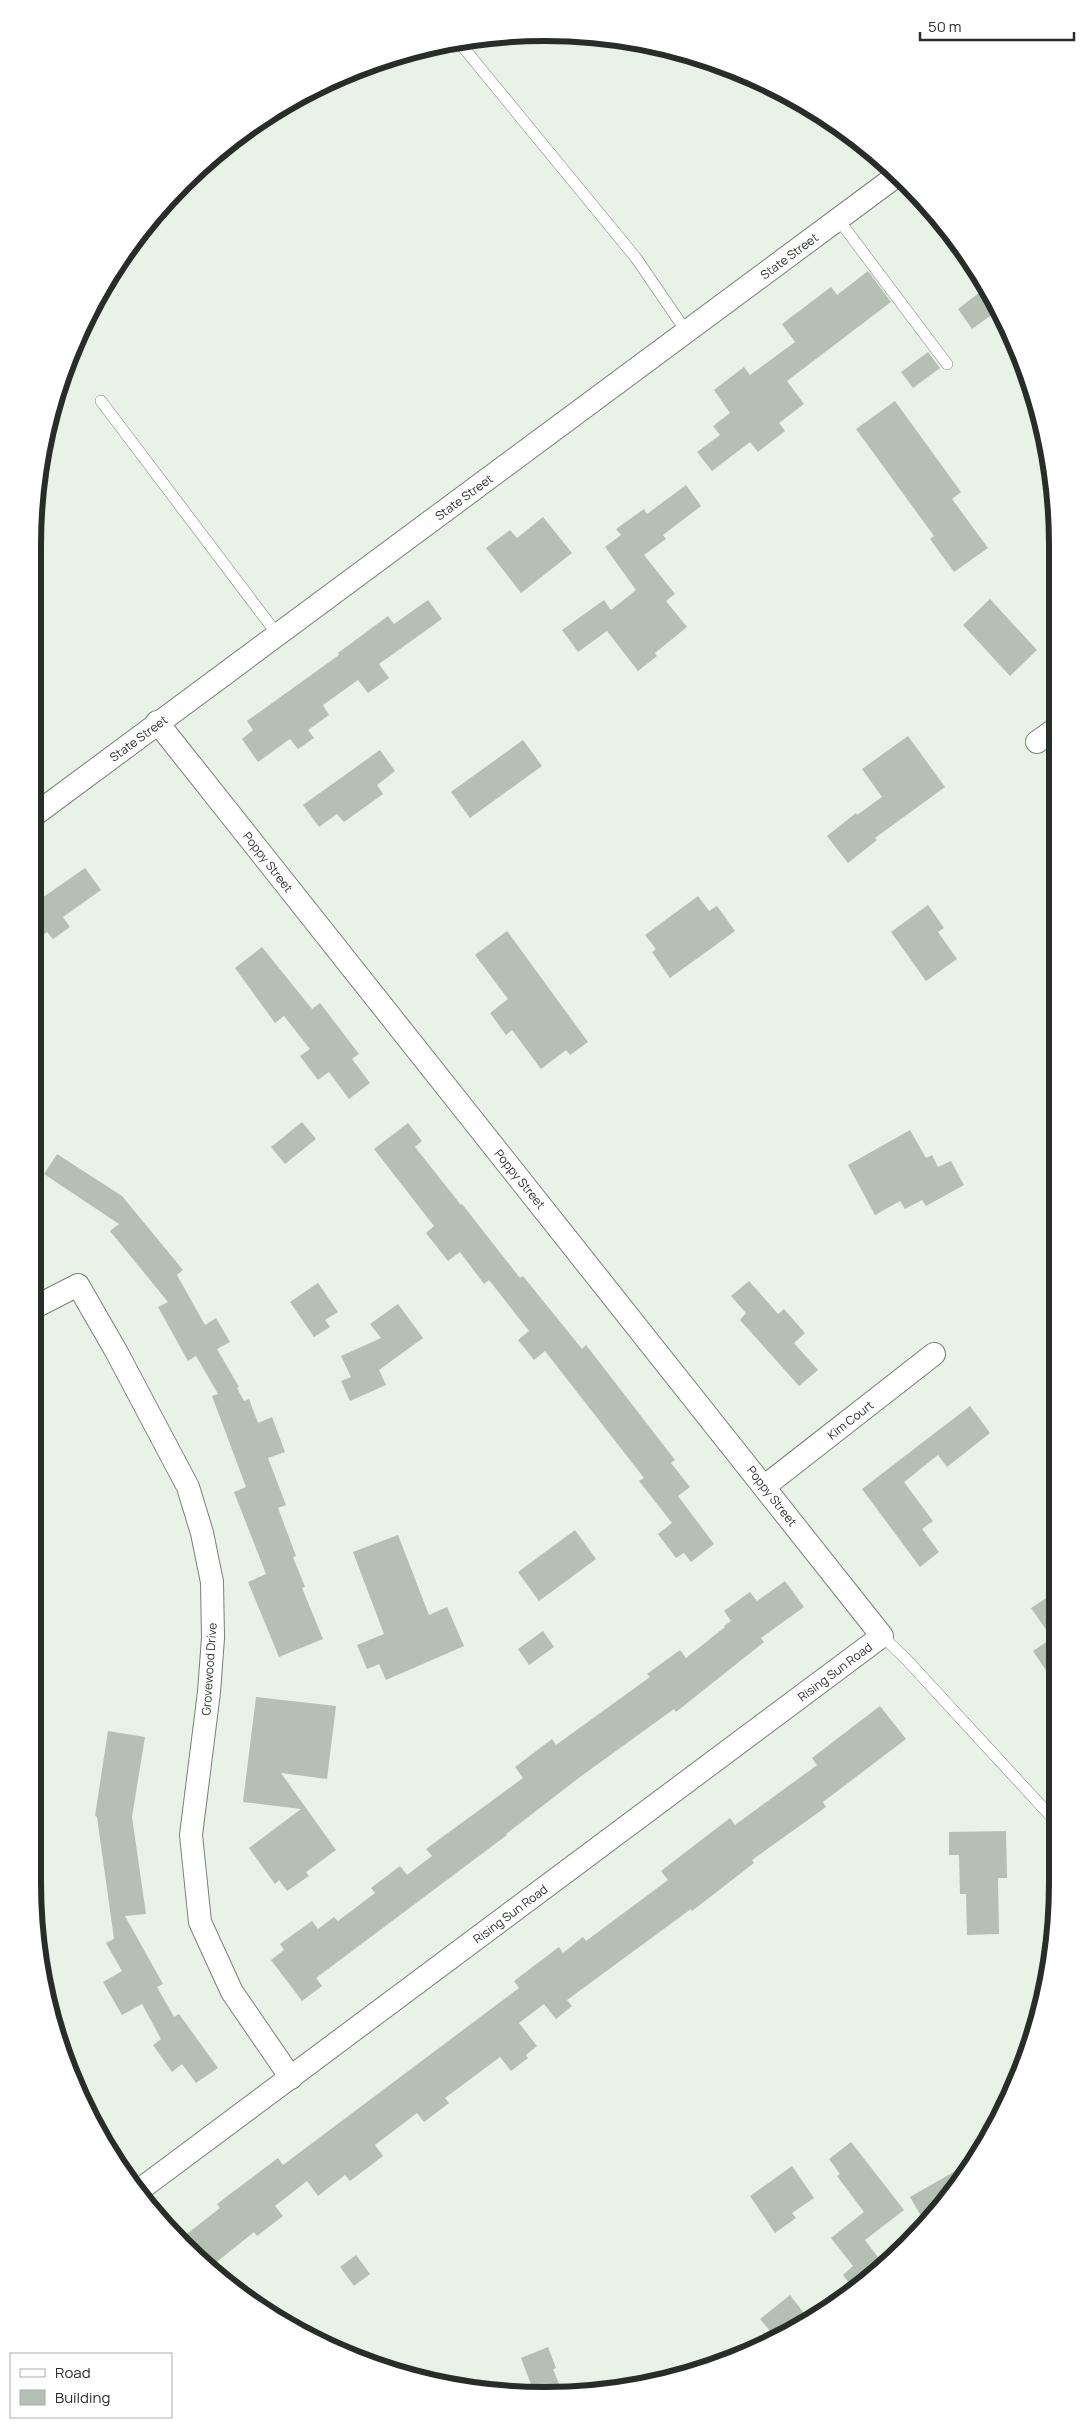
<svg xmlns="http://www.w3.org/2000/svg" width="1090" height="2428" font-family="Manrope,sans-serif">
	<rect width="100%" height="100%" fill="#e8f2e7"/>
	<path fill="#b5bfb4" d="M868 271 891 302 787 381 804 404 779 423 785 431 758 452 750 442 712 471 697 452 720 435 713 426 730 413 714 390 744 367 750 375 795 342 782 324 831 287 837 295Z
		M984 289 997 311 972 329 958 309Z
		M928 352 940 368 913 388 901 372Z
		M895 401 961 492 952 499 988 548 954 572 930 539 934 536 856 429Z
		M686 485 701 506 663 535 666 539 644 555 675 594 666 601 687 627 655 653 657 656 638 671 607 631 578 652 562 630 604 600 611 610 636 590 605 547 621 535 616 529 644 509 647 514Z
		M543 517 572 553 521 593 486 548 510 530 517 538Z
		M990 599 1037 650 1010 676 963 625Z
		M428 600 442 619 379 664 389 678 368 693 358 680 323 705 329 715 308 730 314 738 298 749 290 739 258 762 242 739 253 730 247 721 339 655 338 653 388 616 394 624Z
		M908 736 945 787 875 838 877 840 848 863 827 836 856 813 857 815 882 797 862 769Z
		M523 740 542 766 470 818 451 792Z
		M380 750 395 771 377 785 383 794 344 822 337 814 319 827 303 805Z
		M85 868 101 890 63 917 70 927 53 939 47 932 32 942V905Z
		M698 896 709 911 717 906 735 931 670 978 652 952 656 949 645 935Z
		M928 905 944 928 938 932 957 959 926 981 891 932Z
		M507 931 588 1042 570 1055 566 1050 541 1069 512 1030 506 1035 490 1013 508 999 475 955Z
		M262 947 312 1009 320 1003 359 1054 352 1059 370 1083 349 1099 329 1072 318 1080 300 1056 310 1049 284 1016 275 1023 235 968Z
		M302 1122 316 1139 285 1164 271 1147Z
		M408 1123 422 1141 415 1147 461 1205 462 1204 520 1278 523 1276 582 1349 586 1345 675 1460 671 1463 690 1487 678 1496 714 1544 691 1562 684 1553 676 1558 658 1534 672 1523 639 1481 644 1478 545 1351 534 1360 518 1340 529 1331 489 1280 484 1284 460 1252 448 1261 426 1233 434 1226 374 1149Z
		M910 1130 926 1158 932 1155 938 1167 951 1161 964 1185 926 1206 922 1200 905 1209 900 1201 875 1215 848 1165Z
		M57 1154 122 1196 183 1270 177 1275 205 1325 216 1318 230 1342 217 1349 239 1387 237 1388 244 1401 249 1399 258 1423 272 1417 285 1452 268 1458 286 1505 278 1508 296 1556 293 1557 305 1587 302 1588 323 1639 279 1657 248 1582 266 1574 234 1492 246 1487 212 1396 218 1394 196 1356 188 1361 158 1307 168 1302 110 1231 119 1224 44 1174Z
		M749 1281 778 1314 784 1309 805 1333 794 1343 818 1370 799 1386 740 1320 746 1313 731 1296Z
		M318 1283 338 1312 325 1320 330 1327 314 1337 290 1302Z
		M398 1304 423 1338 379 1370 386 1385 350 1401 341 1381 351 1377 341 1356 381 1338 370 1324Z
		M970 1406 990 1433 947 1467 938 1455 904 1482 933 1521 922 1529 939 1552 920 1567 862 1489Z
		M575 1530 596 1559 539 1601 518 1572Z
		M398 1535 429 1615 447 1607 464 1646 386 1680 379 1664 367 1669 357 1645 384 1634 353 1552Z
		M785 1581 804 1607 761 1638 764 1642 676 1712 674 1709 580 1777 506 1834 507 1835 316 1978 322 1986 302 2001 271 1960 284 1950 280 1944 312 1921 318 1929 334 1917 338 1921 375 1893 371 1888 400 1866 407 1875 432 1856 426 1849 523 1778 515 1767 552 1739 556 1745 650 1677 647 1674 680 1650 686 1658 725 1627 724 1626 731 1621 724 1611 750 1592 757 1601Z
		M1057 1591V1687L1033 1651 1052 1638 1031 1608Z
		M543 1631 554 1647 529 1665 518 1649Z
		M256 1697 336 1706 327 1779 281 1773 336 1850 306 1872 309 1876 287 1891 279 1880 275 1884 249 1848 301 1809 243 1802Z
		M880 1706 906 1739 823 1802 826 1807 752 1860 754 1863 692 1911 691 1909 567 2000 572 2006 556 2019 544 2004 519 2023 537 2046 526 2055 528 2058 511 2071 500 2057 445 2098 449 2103 424 2122 417 2113 375 2145 383 2156 350 2181 345 2175 318 2196 307 2181 275 2206 283 2216 257 2236 254 2232 208 2269 179 2240 220 2208 217 2204 278 2158 283 2165 519 1988 514 1981 559 1947 563 1953 583 1937 586 1941 668 1880 661 1871 730 1818 735 1825 817 1765 812 1758Z
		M108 1731 145 1737 132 1817 146 1914 125 1916 163 1984 157 1987 174 2017 179 2014 218 2068 196 2083 182 2064 172 2072 153 2045 161 2039 142 2004 122 2015 103 1982 122 1971 106 1943 114 1939 97 1817 95 1816Z
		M1006 1831 1007 1878H998L999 1934 967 1935 966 1894H960L959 1855H949V1832Z
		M851 2142 904 2210 865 2240 883 2264 855 2291 843 2275 853 2266 831 2238 864 2212 837 2176 840 2174 829 2159Z
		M973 2161 930 2221 926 2225 910 2197Z
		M792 2166 814 2198 792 2213 796 2218 775 2233 750 2196Z
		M356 2255 370 2274 354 2286 340 2267Z
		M790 2295 810 2321 776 2338 760 2319Z
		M548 2347 556 2368 553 2369 563 2394 535 2395 521 2358Z"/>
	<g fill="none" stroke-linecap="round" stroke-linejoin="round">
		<g stroke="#788178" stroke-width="12">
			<path id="lane" d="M458 41 636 258 686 331
				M838 219 947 364
				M101 401 277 634
				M882 1636 906 1659 1057 1823"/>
		</g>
		<g stroke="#788178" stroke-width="24">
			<g id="street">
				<path d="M1037 742 1054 730"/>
				<path id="s1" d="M33 816 895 177"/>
				<path d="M33 1308 78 1285 116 1351 188 1487 202 1533 212 1582 213 1638 209 1692 191 1835 200 1922 232 1992 291 2078"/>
				<path id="s2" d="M765 1486 934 1354"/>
				<path id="s3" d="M138 2191 882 1636 157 722"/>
			</g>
		</g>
		<use href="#lane" stroke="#fff" stroke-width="11"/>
		<use href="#street" stroke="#fff" stroke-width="22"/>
	</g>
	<g text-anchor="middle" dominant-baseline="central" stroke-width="5" stroke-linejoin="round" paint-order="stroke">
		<g font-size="12" fill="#292d29" stroke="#fff">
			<text stroke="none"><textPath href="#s1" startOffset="941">State Street</textPath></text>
			<text stroke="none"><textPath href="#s1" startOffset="536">State Street</textPath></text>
			<text stroke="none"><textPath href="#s1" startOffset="131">State Street</textPath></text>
			<text transform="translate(268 862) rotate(52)">Poppy Street</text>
			<text transform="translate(520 1179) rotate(51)">Poppy Street</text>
			<text stroke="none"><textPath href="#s2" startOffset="108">Kim Court</textPath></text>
			<text transform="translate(772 1496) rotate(52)">Poppy Street</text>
			<text transform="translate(209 1669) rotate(-86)">Grovewood Drive</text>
			<text stroke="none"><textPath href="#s3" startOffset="869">Rising Sun Road</textPath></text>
			<text stroke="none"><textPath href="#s3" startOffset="464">Rising Sun Road</textPath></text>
		</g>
	</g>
	<path d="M0 0H1090V2428H0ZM545 41H545A504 504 0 0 1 1049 545V1883A504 504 0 0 1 545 2387H545A504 504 0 0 1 41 1883V545A504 504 0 0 1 545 41Z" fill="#fff" fill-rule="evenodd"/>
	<path fill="none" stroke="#292d29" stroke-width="6" d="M545 41H545A504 504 0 0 1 1049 545V1883A504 504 0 0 1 545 2387H545A504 504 0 0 1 41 1883V545A504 504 0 0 1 545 41Z"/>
	<rect x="10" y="2353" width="162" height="65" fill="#ffffff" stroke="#a9aba9"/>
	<rect x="20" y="2369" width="25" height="8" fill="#ffffff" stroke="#a9aba9"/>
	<text x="55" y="2378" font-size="15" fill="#292d29">Road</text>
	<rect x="20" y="2390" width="25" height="15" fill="#b5bfb4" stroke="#a9aba9"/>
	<text x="55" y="2403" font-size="15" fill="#292d29">Building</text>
	<path d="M920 32v8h154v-8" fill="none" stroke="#292d29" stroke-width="2.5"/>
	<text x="928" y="32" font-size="15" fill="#292d29" stroke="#ffffff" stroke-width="4" paint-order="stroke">50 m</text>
</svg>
